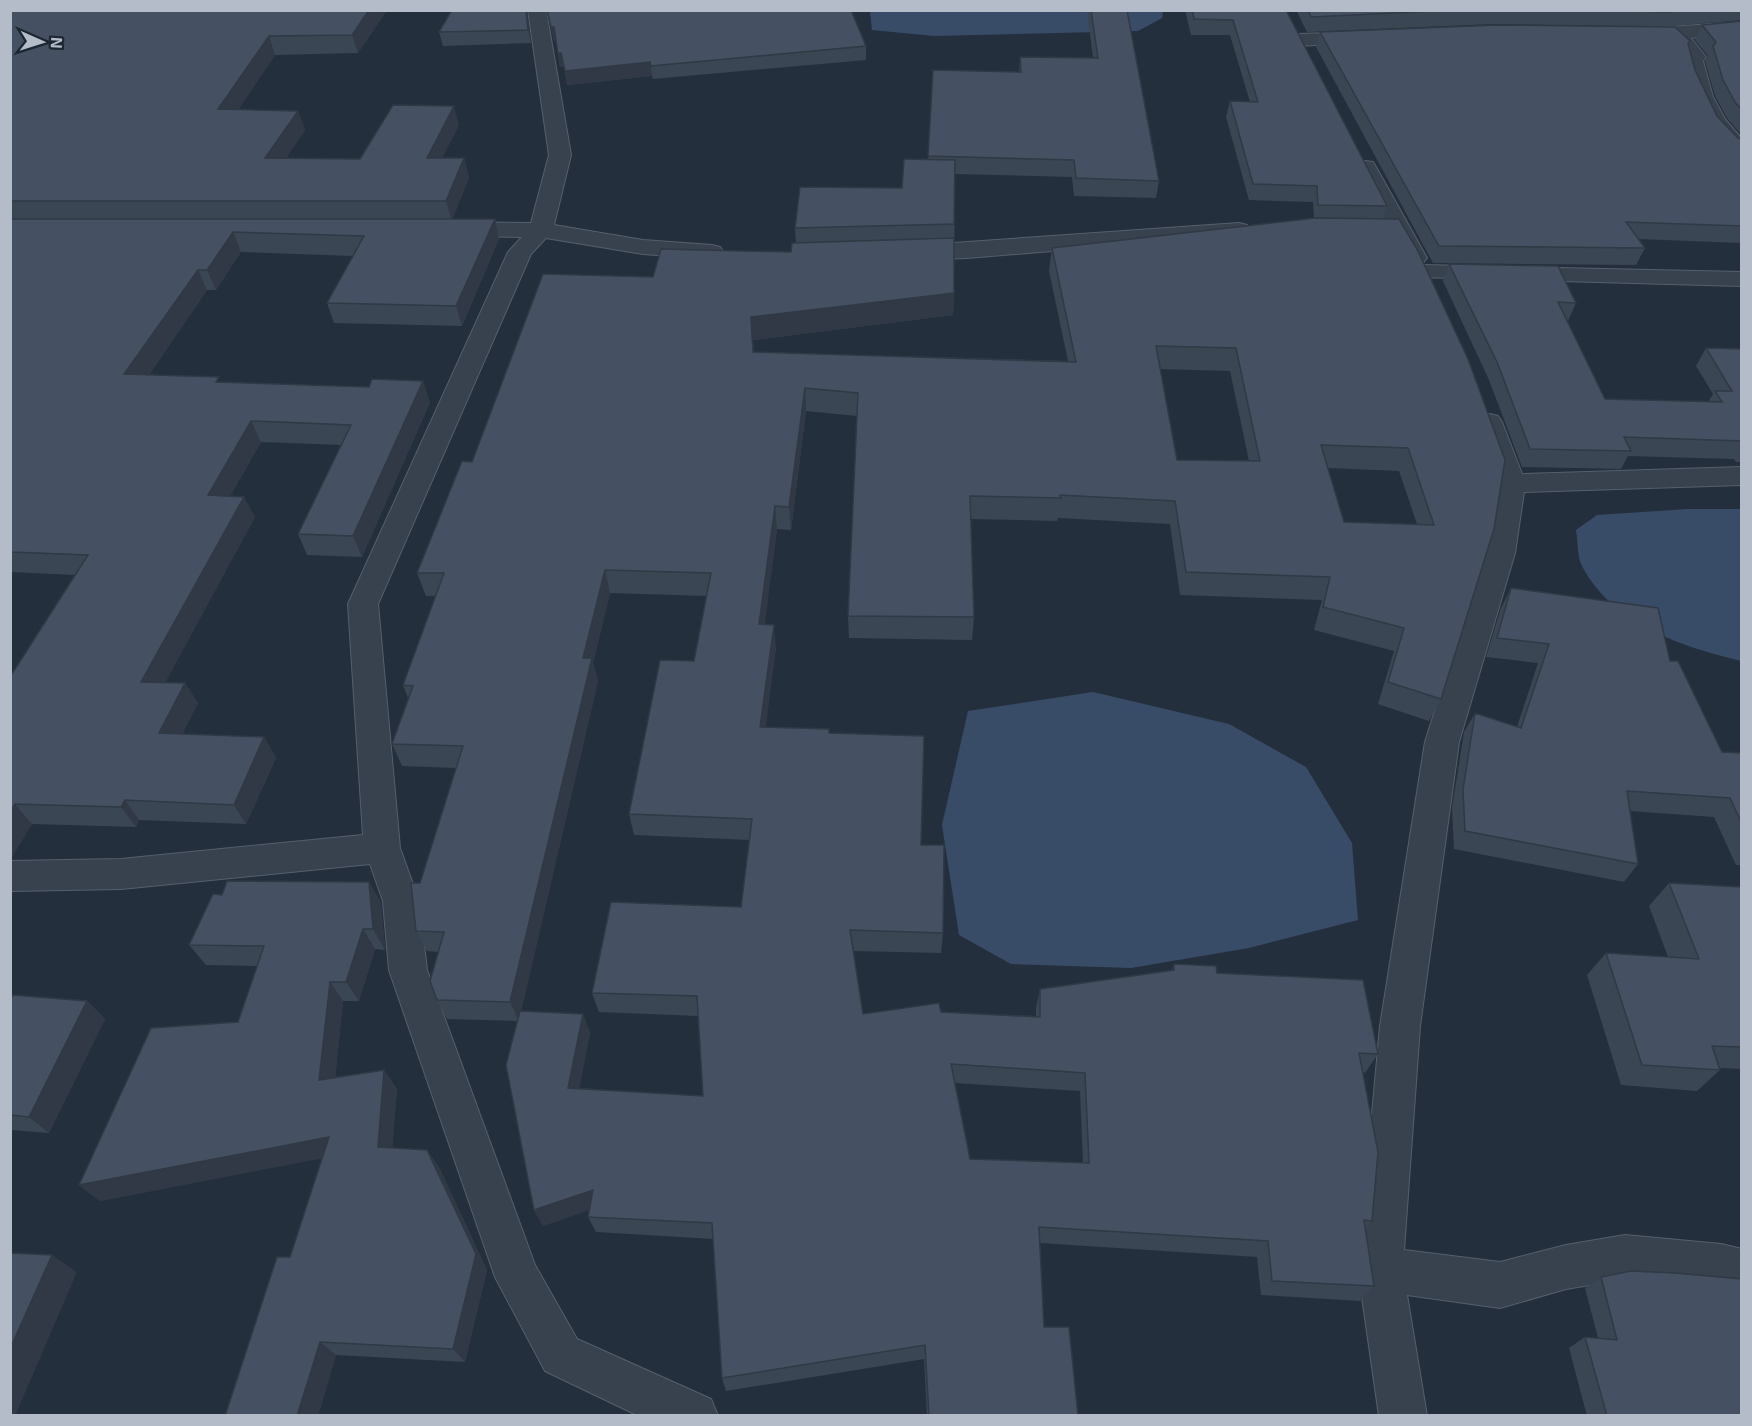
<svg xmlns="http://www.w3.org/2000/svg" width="1752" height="1426" font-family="'Exo 2',sans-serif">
	<rect width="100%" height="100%" fill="#242f3e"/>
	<path fill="#394c67" d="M870 11H1163L1162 18 1138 31 934 36 872 30Z
		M1688 509H1741V661C1681 646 1613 625 1582 566 1577 557 1578 541 1576 530L1597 515Z
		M1093 692 1229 724 1306 767 1352 843 1358 920 1249 948 1131 968 1011 964 959 935 942 825 968 711Z"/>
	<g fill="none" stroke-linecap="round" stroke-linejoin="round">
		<g stroke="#565f6c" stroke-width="2">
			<path id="minor" d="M528 10H546L571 155 554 225 643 240 712 245 720 247 724 252 720 257 712 259 643 254 546 238 531 254 378 604 400 848 419 901 427 970 535 1265 577 1339 711 1399 718 1416H639L545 1371 495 1277 389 970 383 901 370 864 121 889 10 891V861L121 859 363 835 348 604 508 252 522 237 453 236 445 234 442 229 445 224 453 222 531 223 549 155Z
				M1742 22V33L1691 38 1706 57 1703 61 1713 97 1725 119 1742 139V157C1711 150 1687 87 1683 59L1686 56C1667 26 1641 52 1629 35L1638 29Z
				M1362 32 1371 38 1369 42 1298 46 1289 40 1298 34Z
				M1365 161 1373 162 1376 167 1427 258 1423 263H1407L1403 258 1354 167 1357 162Z
				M1239 223 1247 225 1250 230 1247 235 967 258 910 260 902 258 898 253 902 248 910 246Z
				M1424 265 1742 272V286L1416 277 1412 272 1416 267Z
				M1489 414 1498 416 1502 422 1522 474 1742 467V485L1524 492 1515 553 1459 742 1420 1026 1404 1250 1500 1262 1566 1245 1625 1235 1721 1244 1742 1249V1294L1721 1288 1625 1279 1566 1289 1500 1308 1407 1295 1427 1416H1379L1358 1269 1380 1026 1425 742 1485 553 1497 483 1476 422 1480 416Z"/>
		</g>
		<use href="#minor" fill="#38414e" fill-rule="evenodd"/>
	</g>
	<path fill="#3b4654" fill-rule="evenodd" d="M10 10H387L358 53 275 55 238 110 298 111 305 130 286 158 360 159 459 125 442 158H464L469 178 452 219H495L499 239 462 326 334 323 327 303 353 256 241 252 216 290H207L149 375 430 402 362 557 307 555 298 534 341 445 261 442 230 496 255 517 165 682 185 683 198 703 182 734 264 737 276 758 246 824 139 820 136 827 32 824 10 860V677L76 575 10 572Z
		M527 10 531 43 443 46 439 32Z
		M547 10H851L866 46V60L653 79 652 76 567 85 564 67H560L556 41H554Z
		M1087 10H1127L1159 181 1156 198 1074 196 1072 177 955 174 954 293 953 315 753 340 754 352 1068 361 1049 271 1052 248 1314 218 1313 202 1249 200 1226 117 1230 101 1250 102 1230 35H1191L1185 10H1286L1387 206 1383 219 1468 359 1441 699 1429 721 1378 704 1394 651 1314 630 1322 600 1180 595 1170 524 1058 518 1057 521 970 519 974 617 972 640 849 638 848 616 857 416 806 411 791 530 777 529 764 624 776 647 765 727 829 733 921 845 943 933 941 953 853 951 863 1014 941 1012 1036 1016V1008L1040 989 1172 970 1174 964 1217 973 1378 1054 1365 1073 1363 1072 1372 1221 1366 1228 1374 1286 1360 1301 1261 1295 1257 1257 1040 1243 1044 1327 1078 1416H927L924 1359 726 1391 722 1378 713 1239 596 1232 588 1217 589 1210 543 1226 534 1210 517 1021 447 1019 437 1000 438 952 427 951 416 931 420 883 456 768 402 766 392 744 408 698 403 685 435 596H426L417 573 472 462 653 277 791 252 796 243 795 228 902 188 928 160 933 70 1019 72 1020 57 1093 58ZM1160 369 1230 371 1249 461 1177 460ZM1328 468 1399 471 1417 524 1344 522ZM610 593 707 596 694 661 629 814 634 835 750 840 741 907 592 993 599 1012 698 1016 703 1096 579 1088 590 1033 583 1014 521 1011 598 681 593 663ZM955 1083 1080 1091 1083 1163 970 1159Z
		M1296 10H1742V20L1661 27 1493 24 1307 32Z
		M1742 21V135L1727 118 1715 96 1705 61 1708 56 1695 40 1702 25Z
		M1320 32 1688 45 1695 70 1717 116 1738 138 1742 139V243L1638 239 1645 248 1636 265 1433 263 1316 47Z
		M1449 264 1576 303 1568 321H1567L1605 399 1708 402 1713 394 1696 366 1706 348 1742 349V462H1736L1734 459 1628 456 1621 469 1522 467 1489 380 1443 281Z
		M1511 588 1670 661 1722 752 1742 753V865H1736L1714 817 1630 811 1638 864 1624 882 1454 849 1452 808 1464 732 1475 713 1517 727 1538 663 1486 657 1501 608Z
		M369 882 381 903 385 950 375 949 359 1001H343L335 1078 384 1070 397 1089 392 1148 427 1150 439 1167 487 1270 465 1362 336 1355 318 1416H225L290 1257 322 1158 100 1201 79 1185 238 1022 257 966 206 965 189 945 222 895Z
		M1669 883 1742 887V1069L1720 1068V1070L1697 1091 1621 1085 1587 975 1606 953 1668 957 1649 906Z
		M10 1000 87 1001 105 1019 49 1133 10 1130Z
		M1601 1277 1742 1416H1587L1569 1348 1585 1337 1598 1338 1585 1288Z"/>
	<path fill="#303945" d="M369 10H387L358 53 352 35Z
		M526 10H527L531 43 528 30Z
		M551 27H554L556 41H554Z
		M269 36 275 55 225 129 218 109Z
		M558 53H561L564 67H560Z
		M650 62 652 76 567 85 565 71Z
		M454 106 459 125 432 178 427 158Z
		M298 111 305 130 273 178 265 158Z
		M464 158 469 178 452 221 446 201Z
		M495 219 499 239 462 326 456 306Z
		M233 232 241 252 216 290 207 270Z
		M198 270 207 290 135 395 124 374Z
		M954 293 953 315 753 340 755 375 751 317Z
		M423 381 430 402 362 557 353 536Z
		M805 388 806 411 791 530 789 507Z
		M251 421 261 442 219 516 208 495Z
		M244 497 255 517 155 702 141 682Z
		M775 506 777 529 762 647 759 624Z
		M605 570 610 593 593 663 598 681 519 1021 510 1002 583 658Z
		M774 625 776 647 763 749 760 727Z
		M185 683 198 703 173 753 159 733Z
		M264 737 276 758 246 824 234 805Z
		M125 800 139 820 136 827 121 807Z
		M15 804 32 824 10 860V811Z
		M369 882 381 903 385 950 373 929Z
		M363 929 375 949 359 1001 346 982Z
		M330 982 343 1001 333 1099 319 1080Z
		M87 1001 105 1019 49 1133 29 1117Z
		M583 1014 590 1033 576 1106 568 1088Z
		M384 1070 397 1089 391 1165 378 1147Z
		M329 1137 344 1154 100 1201 79 1185Z
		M427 1150 439 1167 487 1270 465 1362 453 1349Z
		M593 1190 601 1206 543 1226 534 1210Z
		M52 1255 77 1272 15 1416H10V1349Z
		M320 1342 336 1355 318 1416H297Z"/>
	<path fill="#455162" stroke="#303945" stroke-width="1.5" fill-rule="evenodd" d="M10 10H369L352 35 269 36 218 109 298 111 265 158 360 159 393 105 454 106 427 158H464L446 201H10Z
		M452 10H526L528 30 439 32Z
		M547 10H851L866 46 651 66 650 62 565 71 561 53H558L554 27H551Z
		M1091 10H1127L1159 181 1076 178 1074 160 928 156 933 70 1021 72 1020 57 1098 58Z
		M1192 10H1286L1387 206 1318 205 1317 186 1253 184 1230 101 1258 102 1233 20 1194 19Z
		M1308 10H1455L1311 17Z
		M1601 10H1683L1668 12Z
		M1742 21V110L1735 102 1723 80 1713 46 1716 42 1702 25Z
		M1498 25 1675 27 1690 41 1688 44 1695 70 1717 116 1738 138 1742 139V226L1626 222 1645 248 1439 246 1320 32Z
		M904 159 955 160 954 224 795 228 800 187 902 188Z
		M1315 218 1399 219 1418 251 1468 359 1505 460 1494 529 1441 699 1388 682 1404 628 1323 607 1330 577 1186 572 1175 501 1060 495 1061 498 970 496 974 617 848 616 858 393 805 388 789 507 775 506 759 624 774 625 760 727 829 729V733L924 736 921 845H944L943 933 850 930 863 1014 939 1003 941 1012 1040 1017V989L1174 970V964L1216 966 1217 973 1363 980 1378 1054 1359 1053 1378 1152 1372 1221 1364 1220 1374 1286 1272 1281 1268 1241 1039 1227 1044 1327H1069L1078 1416H929L925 1345 722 1378 712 1223 588 1217 593 1190 534 1210 506 1065 520 1011 583 1014 568 1088 703 1096 697 996 592 993 611 902 741 907 752 819 629 814 660 660 694 661 711 573 605 570 583 658H592L510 1002 437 1000 430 981 444 932 416 931 411 883H420L463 746 392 744 413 686 403 685 444 573H417L462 461 472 462 543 274 653 277 661 249 791 252 792 243 954 238V293L751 317 753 352 1076 362 1052 248ZM1156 346 1236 348 1260 461 1177 460ZM1321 445 1408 448 1434 525 1344 522ZM951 1064 1085 1073 1089 1163 970 1159Z
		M10 219H495L456 306 327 303 364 236 233 232 207 270H198L124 374 219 377 216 382 369 387 372 379 423 381 353 536 298 534 351 425 251 421 208 495 244 497 141 682 185 683 159 733 264 737 234 805 125 800 121 807 15 804 10 811V677L88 555 10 552Z
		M1449 264 1558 266 1576 303 1558 302 1605 399 1722 402 1715 391H1732L1706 348 1742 349V441L1624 437 1631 451 1530 449 1497 362Z
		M1511 588 1658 608 1670 661H1678L1722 752 1742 753V824L1730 798 1627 791 1638 864 1465 831 1463 790 1475 713 1521 728 1549 644 1497 638Z
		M227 881 369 882 373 929H363L346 982H330L319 1080 384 1070 378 1147 427 1150 476 1254 453 1349 320 1342 297 1416H225L277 1257H290L329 1137 79 1185 151 1028 238 1022 264 946 189 945 213 894 222 895Z
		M1669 883 1742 887V1047L1712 1046 1720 1070 1642 1065 1606 953 1699 959Z
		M13 995 87 1001 29 1117 10 1115V1000Z
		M10 1253 52 1255 10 1349Z
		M1631 1271 1675 1273 1742 1279V1416H1607L1585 1337 1617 1340 1601 1277Z"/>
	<rect width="1752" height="1426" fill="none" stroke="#b4bcc9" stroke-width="24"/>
	<g transform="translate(42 42) rotate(93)" stroke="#1d2633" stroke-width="4.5" paint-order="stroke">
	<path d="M0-4.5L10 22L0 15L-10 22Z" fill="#b4bcc9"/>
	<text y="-9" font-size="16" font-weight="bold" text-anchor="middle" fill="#b4bcc9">N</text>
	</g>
</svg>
